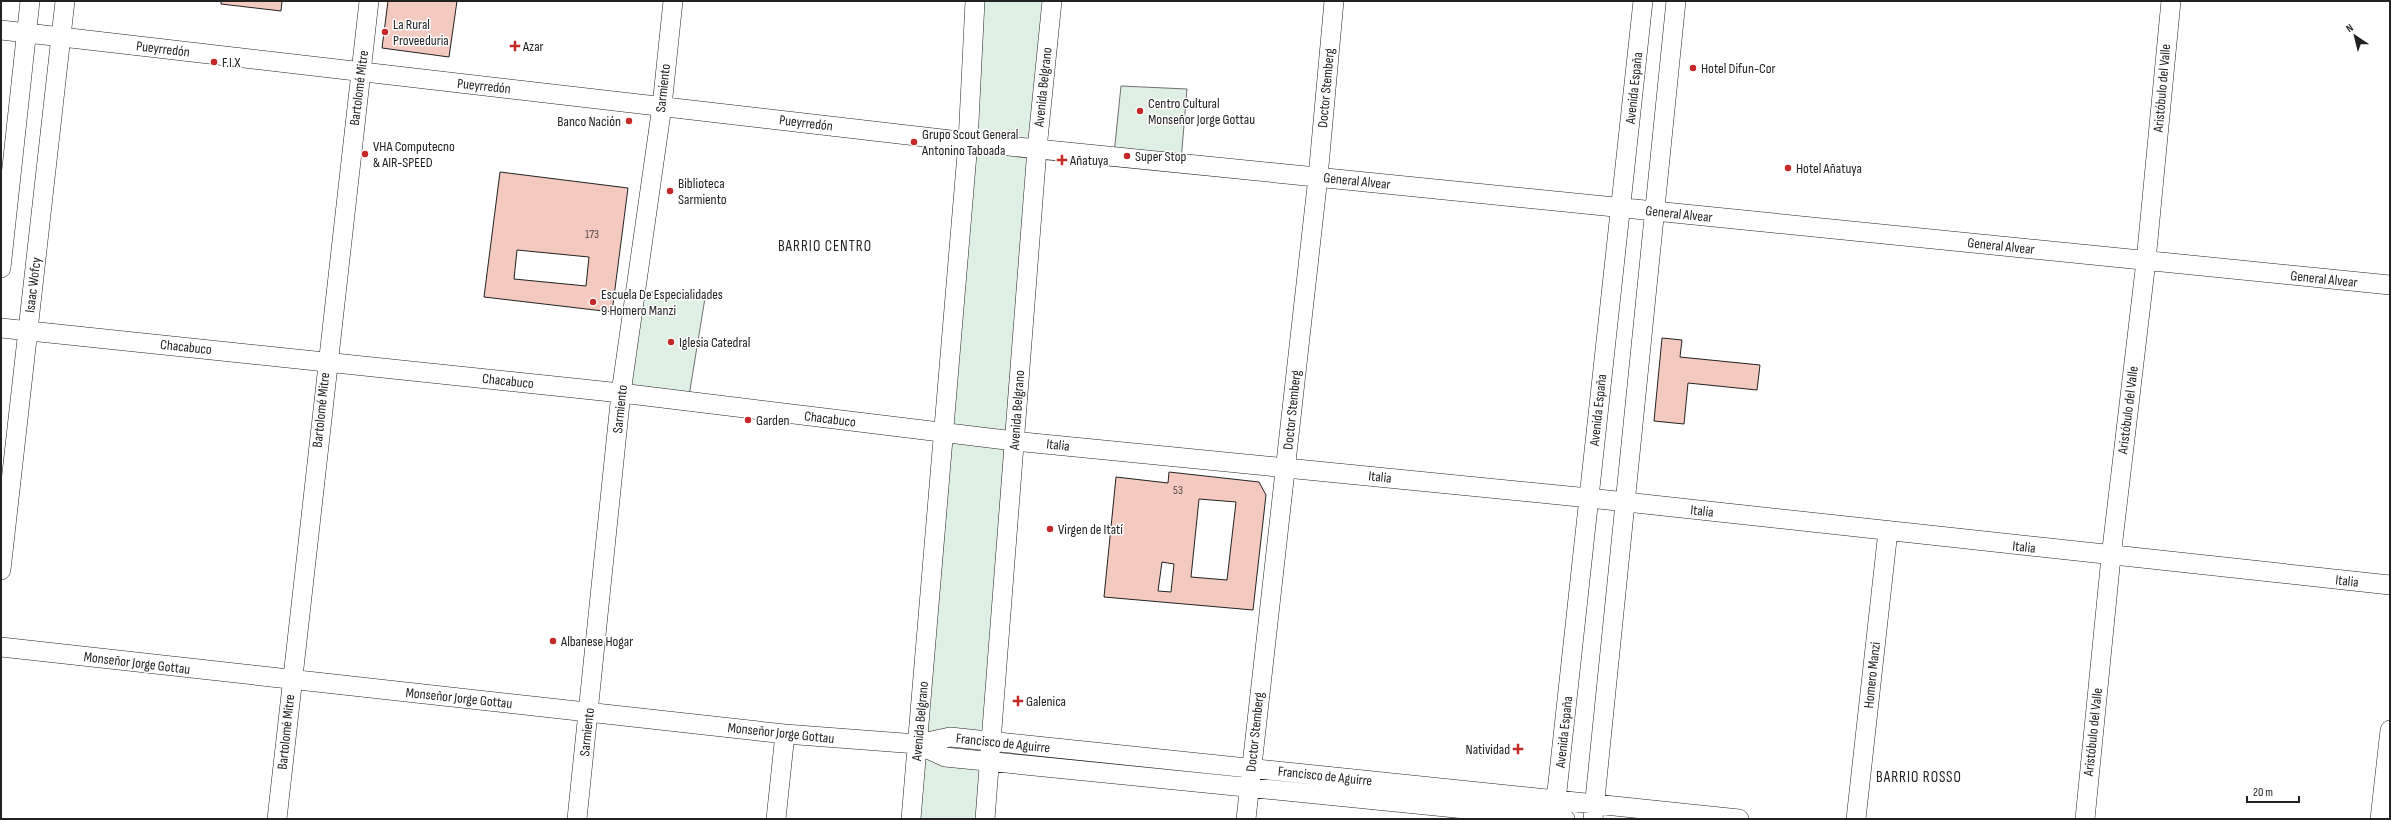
<svg xmlns="http://www.w3.org/2000/svg" width="2391" height="820" font-family="'Sofia Sans Condensed',sans-serif">
	<rect width="100%" height="100%" fill="#fff"/>
	<path fill="#e0efe3" stroke="#6f6f6f" d="M984 1H1048L980 819H917Z
		M1121 86 1187 89 1181 161 1114 154Z
		M642 291 705 298 688 402 628 397Z"/>
	<path fill="#f3c9c0" stroke="#222" fill-rule="evenodd" d="M221 1H282L281 11 221 4Z
		M388 1H457L449 57 382 48Z
		M500 172 628 188 612 312 484 297ZM517 250 589 257 586 286 514 279Z
		M1662 338 1682 340 1680 357 1760 365 1757 390 1688 383 1684 424 1654 421Z
		M1169 472 1259 482 1266 495 1253 610 1104 597 1116 477 1168 483ZM1199 499 1236 502 1227 580 1191 577ZM1162 562 1174 564 1171 592 1158 591Z"/>
	<g fill="none" stroke-linecap="round" stroke-linejoin="round">
		<g stroke="#222" stroke-width="20">
			<path id="minor" d="M1 30 968 142 2390 285
				M1 268 30 1
				M1 328 621 393 1014 441 1589 498 2390 585
				M1 570 65 1
				M1 647 785 734 917 744 950 737 1739 819
				M917 744 945 757 1565 819
				M277 819 369 1
				M577 819 621 393 662 106 673 1
				M776 819 785 734
				M911 819 968 142 975 1
				M985 819 1037 149 1052 1
				M1246 819 1318 177 1334 1
				M1554 819 1643 1
				M1593 819 1676 1
				M1856 819 1888 531
				M2085 819 2111 557 2146 261 2171 1
				M2380 819 2390 730"/>
		</g>
		<use href="#minor" stroke="#fff" stroke-width="19"/>
	</g>
	<g fill="#c62828" stroke="#fff" stroke-width="1.5">
		<circle cx="385" cy="32" r="4"/>
		<path d="M513 40h4v4h4v4h-4v4h-4v-4h-4v-4h4z"/>
		<circle cx="214" cy="62" r="4"/>
		<circle cx="1693" cy="68" r="4"/>
		<circle cx="1140" cy="111" r="4"/>
		<circle cx="629" cy="121" r="4"/>
		<circle cx="914" cy="142" r="4"/>
		<circle cx="365" cy="154" r="4"/>
		<circle cx="1127" cy="156" r="4"/>
		<path d="M1060 154h4v4h4v4h-4v4h-4v-4h-4v-4h4z"/>
		<circle cx="1788" cy="168" r="4"/>
		<circle cx="670" cy="191" r="4"/>
		<circle cx="593" cy="302" r="4"/>
		<circle cx="671" cy="342" r="4"/>
		<circle cx="748" cy="420" r="4"/>
		<circle cx="1050" cy="529" r="4"/>
		<circle cx="553" cy="641" r="4"/>
		<path d="M1016 695h4v4h4v4h-4v4h-4v-4h-4v-4h4z"/>
		<path d="M1516 743h4v4h4v4h-4v4h-4v-4h-4v-4h4z"/>
	</g>
	<g text-anchor="middle" dominant-baseline="central" stroke-width="3" stroke-linejoin="round" paint-order="stroke">
		<g font-size="12" fill="#564c4a">
			<text x="592" y="234">173</text>
			<text x="1178" y="490">53</text>
		</g>
		<g font-size="14" fill="#222" stroke="#fff" text-anchor="start">
			<text x="393" y="24">La Rural<tspan x="393" dy="16">Proveeduria</tspan></text>
			<text x="523" y="46">Azar</text>
			<text x="222" y="62">F.I.X</text>
			<text x="1701" y="68">Hotel Difun-Cor</text>
			<text x="1148" y="103">Centro Cultural<tspan x="1148" dy="16">Monseñor Jorge Gottau</tspan></text>
			<text x="621" y="121" text-anchor="end">Banco Nación</text>
			<text x="922" y="134">Grupo Scout General<tspan x="922" dy="16">Antonino Taboada</tspan></text>
			<text x="373" y="146">VHA Computecno<tspan x="373" dy="16">&amp; AIR-SPEED</tspan></text>
			<text x="1135" y="156">Super Stop</text>
			<text x="1070" y="160">Añatuya</text>
			<text x="1796" y="168">Hotel Añatuya</text>
			<text x="678" y="183">Biblioteca<tspan x="678" dy="16">Sarmiento</tspan></text>
			<text x="601" y="294">Escuela De Especialidades<tspan x="601" dy="16">9 Homero Manzi</tspan></text>
			<text x="679" y="342">Iglesia Catedral</text>
			<text x="756" y="420">Garden</text>
			<text x="1058" y="529">Virgen de Itatí</text>
			<text x="561" y="641">Albanese Hogar</text>
			<text x="1026" y="701">Galenica</text>
			<text x="1510" y="749" text-anchor="end">Natividad</text>
		</g>
		<g font-size="14" fill="#222" stroke="#fff">
			<text transform="translate(163 49) rotate(7)">Pueyrredón</text>
			<text transform="translate(484 86) rotate(6)">Pueyrredón</text>
			<text transform="translate(1043 87) rotate(-84)">Avenida Belgrano</text>
			<text transform="translate(359 88) rotate(-83)">Bartolomé Mitre</text>
			<text transform="translate(663 88) rotate(-84)">Sarmiento</text>
			<text transform="translate(1326 88) rotate(-85)">Doctor Stemberg</text>
			<text transform="translate(1634 88) rotate(-84)">Avenida España</text>
			<text transform="translate(2162 88) rotate(-85)">Aristóbulo del Valle</text>
			<text transform="translate(806 123) rotate(7)">Pueyrredón</text>
			<text transform="translate(1357 181) rotate(6)">General Alvear</text>
			<text transform="translate(1679 214) rotate(6)">General Alvear</text>
			<text transform="translate(2001 246) rotate(6)">General Alvear</text>
			<text transform="translate(2324 279) rotate(6)">General Alvear</text>
			<text transform="translate(33 285) rotate(-83)">Isaac Wofcy</text>
			<text transform="translate(186 347) rotate(6)">Chacabuco</text>
			<text transform="translate(508 381) rotate(6)">Chacabuco</text>
			<text transform="translate(620 409) rotate(-84)">Sarmiento</text>
			<text transform="translate(321 410) rotate(-84)">Bartolomé Mitre</text>
			<text transform="translate(1017 410) rotate(-86)">Avenida Belgrano</text>
			<text transform="translate(1292 410) rotate(-84)">Doctor Stemberg</text>
			<text transform="translate(1598 410) rotate(-84)">Avenida España</text>
			<text transform="translate(2128 410) rotate(-83)">Aristóbulo del Valle</text>
			<text transform="translate(830 419) rotate(7)">Chacabuco</text>
			<text transform="translate(1058 445) rotate(6)">Italia</text>
			<text transform="translate(1380 477) rotate(6)">Italia</text>
			<text transform="translate(1702 511) rotate(6)">Italia</text>
			<text transform="translate(2024 547) rotate(6)">Italia</text>
			<text transform="translate(2347 581) rotate(6)">Italia</text>
			<text transform="translate(137 663) rotate(7)">Monseñor Jorge Gottau</text>
			<text transform="translate(1872 675) rotate(-84)">Homero Manzi</text>
			<text transform="translate(459 698) rotate(6)">Monseñor Jorge Gottau</text>
			<text transform="translate(920 721) rotate(-85)">Avenida Belgrano</text>
			<text transform="translate(286 732) rotate(-84)">Bartolomé Mitre</text>
			<text transform="translate(587 732) rotate(-84)">Sarmiento</text>
			<text transform="translate(1255 732) rotate(-84)">Doctor Stemberg</text>
			<text transform="translate(1564 732) rotate(-84)">Avenida España</text>
			<text transform="translate(2093 732) rotate(-84)">Aristóbulo del Valle</text>
			<text transform="translate(781 733) rotate(6)">Monseñor Jorge Gottau</text>
			<text transform="translate(1003 743) rotate(6)">Francisco de Aguirre</text>
			<text transform="translate(1325 776) rotate(6)">Francisco de Aguirre</text>
		</g>
		<g font-size="15" letter-spacing="1" fill="#222" stroke="#fff">
			<text x="825" y="246">BARRIO CENTRO</text>
			<text x="1919" y="777">BARRIO ROSSO</text>
		</g>
	</g>
	<rect width="2391" height="820" fill="none" stroke="#222222" stroke-width="4"/>
	<g transform="translate(2355 36) rotate(325)" stroke="#ffffff" stroke-width="3" paint-order="stroke">
	<path d="M0-3L7 15L0 10L-7 15Z" fill="#222222"/>
	<text y="-6" font-size="11" font-weight="bold" text-anchor="middle" fill="#222222">N</text>
	</g>
	<path d="M2247 796v6h52v-6" fill="none" stroke="#222222" stroke-width="2"/>
	<text x="2253" y="796" font-size="12" fill="#222222" stroke="#ffffff" stroke-width="3" paint-order="stroke">20 m</text>
</svg>
